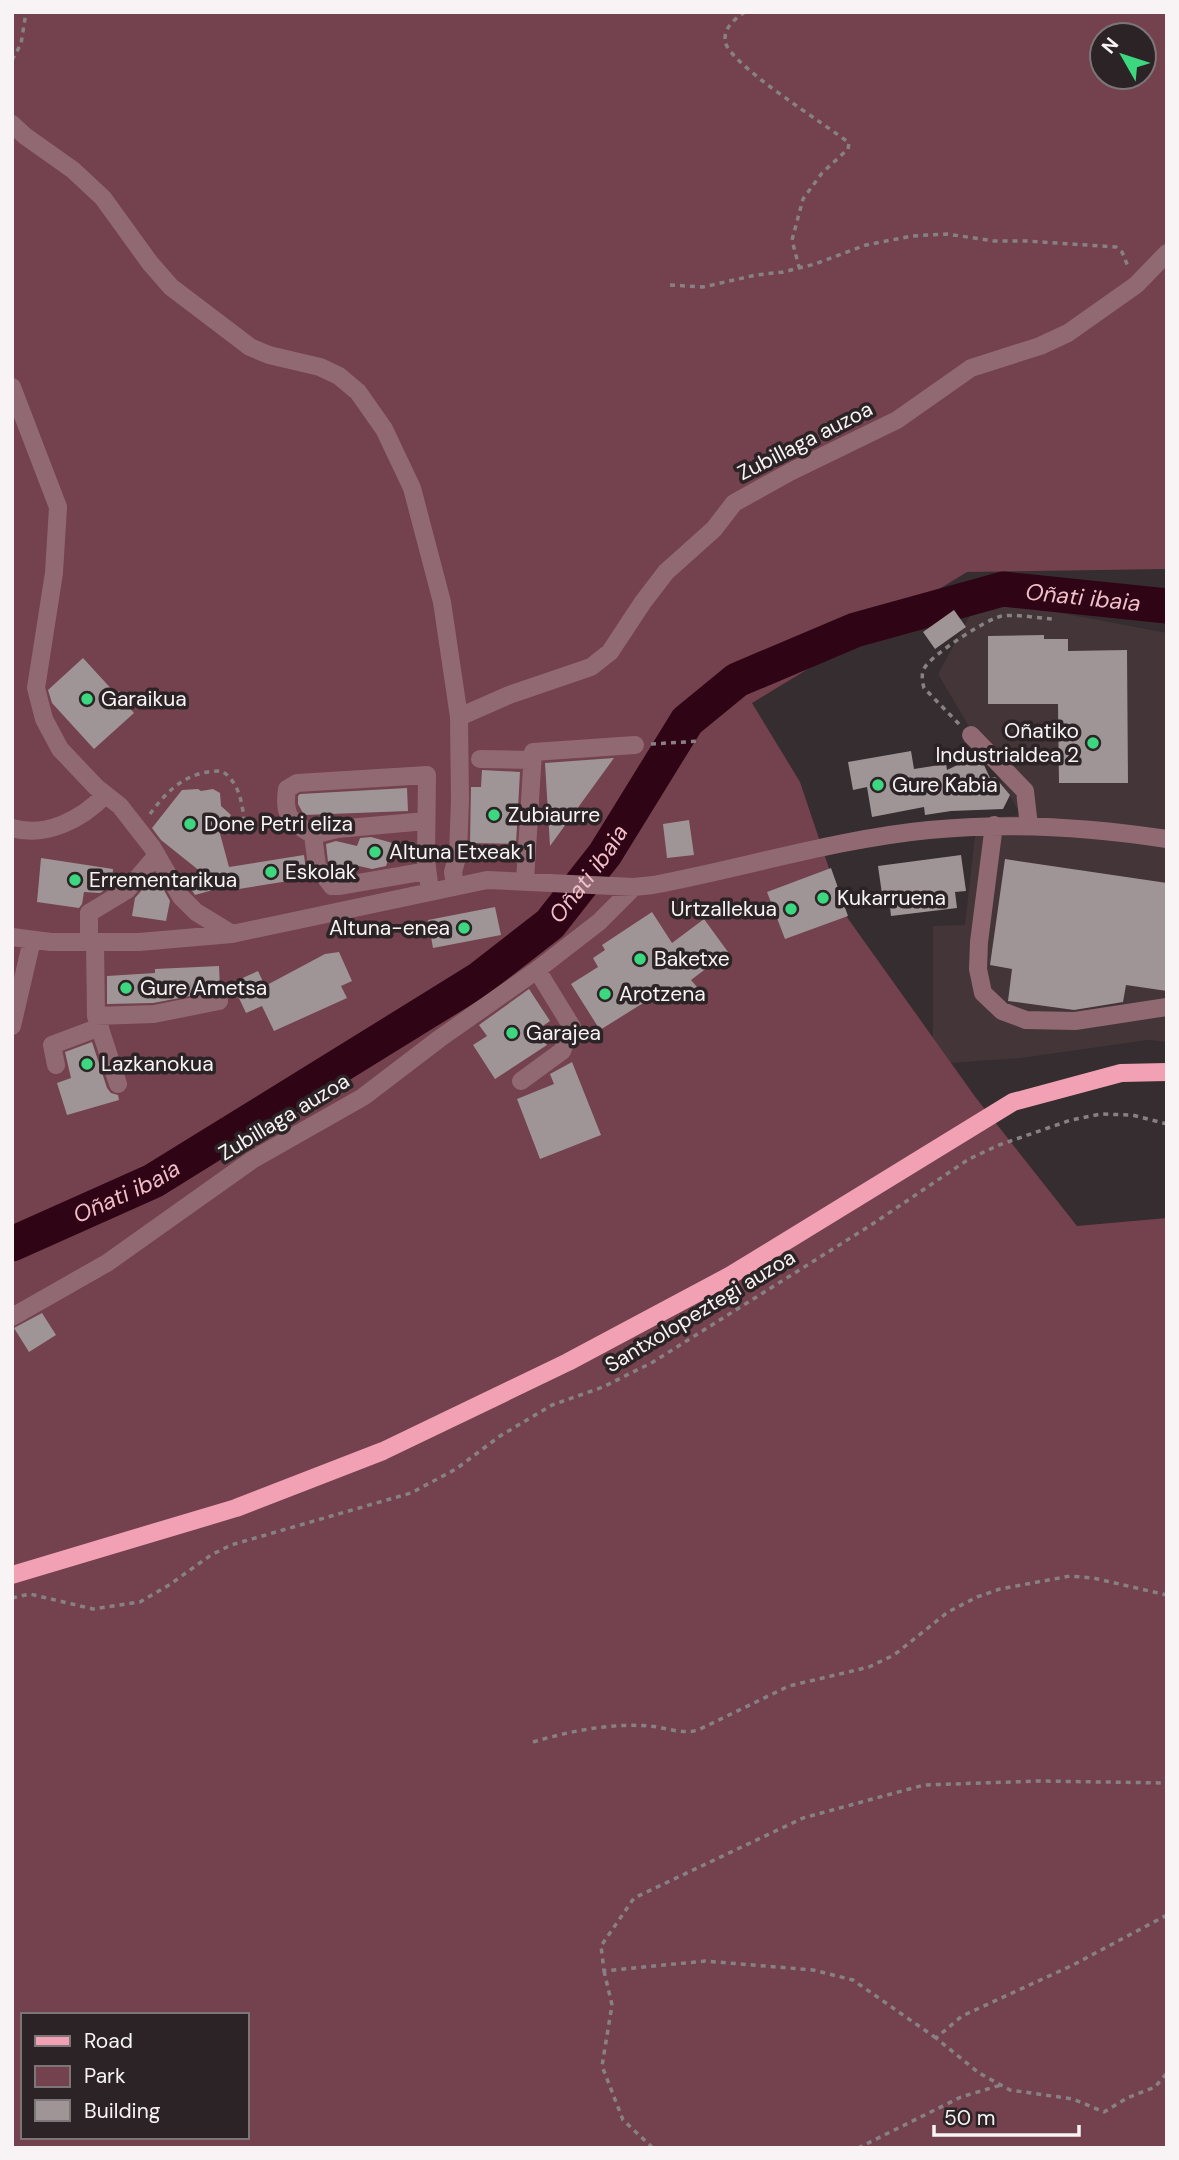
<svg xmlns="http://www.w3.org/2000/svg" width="1179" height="2160" font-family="'DM Sans',sans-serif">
	<rect width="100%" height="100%" fill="#352d2f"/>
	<path fill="#433538" d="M1014 604 1167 633V1042L1148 1040 1021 1058 933 1064V926L965 925 977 819 1021 815 938 674 973 610Z"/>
	<path fill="#74414e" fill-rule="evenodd" d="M12 12H1167V569L967 572 752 703 800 782 844 913 976 1098 1077 1226 1167 1218V2148H12ZM1102 35H1144V77H1102ZM23 2015H247V2137H23Z"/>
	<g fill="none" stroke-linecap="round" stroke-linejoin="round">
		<path stroke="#2f0414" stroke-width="35" id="s1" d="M12 1244 153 1181 478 980 550 924 605 854 687 721 737 680 855 630 1003 589 1167 606"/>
	</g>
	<path fill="#9f9597" d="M954 610 966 627 935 649 923 632Z
		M1044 635V639H1068V651L1127 650 1128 783H1059L1058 704H988V636Z
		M83 658 116 694 119 691 131 704 129 707 134 713 94 749 52 703 48 690Z
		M911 751 914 769 946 764 947 770 976 756 984 765 990 778 995 777 1010 795 1003 809 951 811 925 815 924 807 872 817 867 787 853 790 848 762Z
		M614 758 550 846 545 763Z
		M482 770 520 772 516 844 470 843 471 787H481Z
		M407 788 408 811 304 815 298 804V796L300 794Z
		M198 789 201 791 213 789 220 793 221 806 231 815 219 830 229 867 304 855 307 878 239 889 238 883 195 895 182 876 201 872 161 840 152 828 182 790Z
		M689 820 694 855 667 858 663 824Z
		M371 837 396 844 392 858 389 857 386 866 372 869 359 866 357 872 338 875 328 862 326 844 336 841 357 846 360 838Z
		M961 855 966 891 955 892 957 908 891 916 890 907 884 908 878 866Z
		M41 858 113 869 112 880H120L100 893 84 892 82 904 79 908 37 902Z
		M1005 859 1167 883V991L1126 985 1123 1002 1074 1010 1008 1001 1012 969 990 965Z
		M831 868 848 916 785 939 767 892Z
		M149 882 160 883 170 901 166 921 132 916 135 898Z
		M495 907 501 935 433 948 428 920Z
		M652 912 672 943 704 919 728 952 691 980 697 987 680 999 672 989 640 1005 600 1030 571 984 598 967 593 958 605 950 602 945Z
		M339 952 352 981 341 986 347 998 274 1031 262 1006 246 1013 238 996H229L222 990 153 1003 107 1004V976L155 973V969L219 966 220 988 258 971 265 986 325 954Z
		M529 989 550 1021 537 1030 547 1045 495 1079 473 1045 487 1036 479 1025Z
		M92 1042 107 1088 111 1093 118 1095 119 1100 67 1115 57 1083 71 1078 65 1052Z
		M572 1062 601 1135 540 1159 517 1099 554 1084 550 1074Z
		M42 1313 56 1335 29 1352 14 1328Z"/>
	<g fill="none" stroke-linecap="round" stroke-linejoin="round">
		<path stroke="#888183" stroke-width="3.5" stroke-dasharray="5 5" stroke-linecap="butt" d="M745 12C735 19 724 27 725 41 728 64 827 125 849 143L848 149 822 173 803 199 792 240 799 267
			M12 60 21 44 26 12
			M670 285 703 287 756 275 783 272 815 264 866 245 912 236 947 234 994 241H1027L1116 247 1122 252 1129 269
			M959 724 924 688C922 681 921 673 925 667 933 654 988 618 1002 616 1018 614 1036 618 1052 619
			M651 744 701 741
			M150 814C168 789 189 770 222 771 241 784 242 805 245 826
			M12 1598 30 1594 93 1609 140 1602 169 1585 211 1555 231 1545 411 1493 456 1469 500 1436 552 1405 603 1387 653 1362 871 1225 969 1159 999 1145 1071 1120 1101 1114 1132 1115 1167 1124
			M533 1742C570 1731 610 1723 649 1726 665 1727 682 1735 698 1730L789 1686 869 1667 894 1655 948 1612 977 1597 1000 1589 1070 1576 1093 1578 1167 1595
			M1167 1915 1073 1965 962 2016 936 2038 979 2073 1010 2090 1073 2099 1104 2112 1127 2098 1155 2087 1167 2073
			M604 1971 612 2005 602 2066 623 2120 653 2148
			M936 2038 853 1980 813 1970 705 1961 604 1971 601 1946 634 1898 803 1818 924 1785 1039 1781 1167 1783
			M858 2148 961 2097 1001 2085"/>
		<path stroke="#916972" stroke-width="18" d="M12 124 25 136 73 170 103 198 150 263 171 287 250 347 269 355 320 367 339 376 358 392 384 429 412 488 442 602 459 717 460 800 458 854 453 872 455 886
			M12 387 58 507 54 573 36 688 44 719 60 749 96 787 120 806 152 847 181 897 196 912 232 934
			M459 717 509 695 591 667 610 652 643 602 666 572 714 529 734 503 790 472 897 420 971 368 1040 346 1068 333 1136 285 1167 253
			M971 735 1025 791 1029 826
			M480 759 532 760
			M426 821 337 829 313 835C290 821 283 816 287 789L297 783 427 775 426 860 430 891
			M994 825 979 942 978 969 983 993 1002 1011 1026 1020 1075 1021 1167 1007
			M12 828C46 838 82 819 105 795
			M313 835 317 866 332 886H340L427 871
			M525 881 533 752 635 745
			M89 932V913L127 890 157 855
			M12 937 51 942H139L232 934 487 880 634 887 653 885C744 868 836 839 929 830 1008 822 1088 827 1167 839
			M95 942 96 1016 154 1014 219 1001
			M96 1016 118 1084
			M12 1026 32 940
			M56 1065 52 1045 100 1027
			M521 1081 562 1051 572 1027 537 970
			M12 1317 107 1263 252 1160 363 1097 439 1039 537 970 599 922 634 887"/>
		<path stroke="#f2a1b5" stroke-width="18" d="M12 1575 236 1508 383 1451 568 1362 731 1275 1013 1102 1121 1073 1167 1072"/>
	</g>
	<g fill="#3cd77e" stroke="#2b2325" stroke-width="2.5">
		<circle cx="87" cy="699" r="7"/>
		<circle cx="1093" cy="743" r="7"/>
		<circle cx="878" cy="785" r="7"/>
		<circle cx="494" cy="815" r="7"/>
		<circle cx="190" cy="824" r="7"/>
		<circle cx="375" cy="852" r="7"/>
		<circle cx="271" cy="872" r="7"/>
		<circle cx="75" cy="880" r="7"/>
		<circle cx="823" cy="898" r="7"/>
		<circle cx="791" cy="909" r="7"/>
		<circle cx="464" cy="928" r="7"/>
		<circle cx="640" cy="959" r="7"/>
		<circle cx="126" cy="988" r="7"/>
		<circle cx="605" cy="994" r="7"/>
		<circle cx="512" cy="1033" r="7"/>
		<circle cx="87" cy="1064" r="7"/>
	</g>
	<g text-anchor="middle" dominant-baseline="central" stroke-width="7" stroke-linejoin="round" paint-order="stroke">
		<g font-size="21" fill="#f8f3f4" stroke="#2b2325">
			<text transform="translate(805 441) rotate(-27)">Zubillaga auzoa</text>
			<text transform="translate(284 1117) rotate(-31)">Zubillaga auzoa</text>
			<text transform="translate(700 1311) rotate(-31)">Santxolopeztegi auzoa</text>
		</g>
		<g font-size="21" fill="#f8f3f4" stroke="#2b2325" text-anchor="start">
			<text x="101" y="699">Garaikua</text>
			<text x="1079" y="731" text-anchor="end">Oñatiko<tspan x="1079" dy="24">Industrialdea 2</tspan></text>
			<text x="892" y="785">Gure Kabia</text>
			<text x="508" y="815">Zubiaurre</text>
			<text x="204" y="824">Done Petri eliza</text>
			<text x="389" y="852">Altuna Etxeak 1</text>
			<text x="285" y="872">Eskolak</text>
			<text x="89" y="880">Errementarikua</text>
			<text x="837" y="898">Kukarruena</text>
			<text x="777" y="909" text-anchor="end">Urtzallekua</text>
			<text x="450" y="928" text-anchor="end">Altuna-enea</text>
			<text x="654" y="959">Baketxe</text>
			<text x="140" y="988">Gure Ametsa</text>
			<text x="619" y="994">Arotzena</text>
			<text x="526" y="1033">Garajea</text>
			<text x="101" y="1064">Lazkanokua</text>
		</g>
		<g font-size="23" font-style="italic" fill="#f1bfca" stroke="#2b2325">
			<text stroke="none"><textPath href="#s1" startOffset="1300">Oñati ibaia</textPath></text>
			<text stroke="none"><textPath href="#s1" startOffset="691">Oñati ibaia</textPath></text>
			<text stroke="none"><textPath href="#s1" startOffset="126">Oñati ibaia</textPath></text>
		</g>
	</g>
	<rect width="1179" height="2160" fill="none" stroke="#f8f3f4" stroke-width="28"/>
	<rect x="21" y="2013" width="228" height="126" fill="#2b2325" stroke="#7d7678" stroke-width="2"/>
	<rect x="35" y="2036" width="35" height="10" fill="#f2a1b5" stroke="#7d7678" stroke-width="2"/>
	<text x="84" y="2048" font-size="21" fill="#f8f3f4">Road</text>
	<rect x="35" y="2066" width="35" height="21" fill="#74414e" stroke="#7d7678" stroke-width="2"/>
	<text x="84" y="2083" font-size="21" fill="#f8f3f4">Park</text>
	<rect x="35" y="2100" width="35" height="21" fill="#9f9597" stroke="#7d7678" stroke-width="2"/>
	<text x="84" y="2118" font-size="21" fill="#f8f3f4">Building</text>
	<g transform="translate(1123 56) rotate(309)"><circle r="33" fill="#2b2325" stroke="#7d7678" stroke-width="2"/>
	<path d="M0-5L12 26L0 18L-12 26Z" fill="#3cd77e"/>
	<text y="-10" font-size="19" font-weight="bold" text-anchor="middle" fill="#f8f3f4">N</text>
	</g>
	<path d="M934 2125v10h145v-10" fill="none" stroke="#f8f3f4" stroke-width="3.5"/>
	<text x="944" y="2125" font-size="21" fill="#f8f3f4" stroke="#2b2325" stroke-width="5" paint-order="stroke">50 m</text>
</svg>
